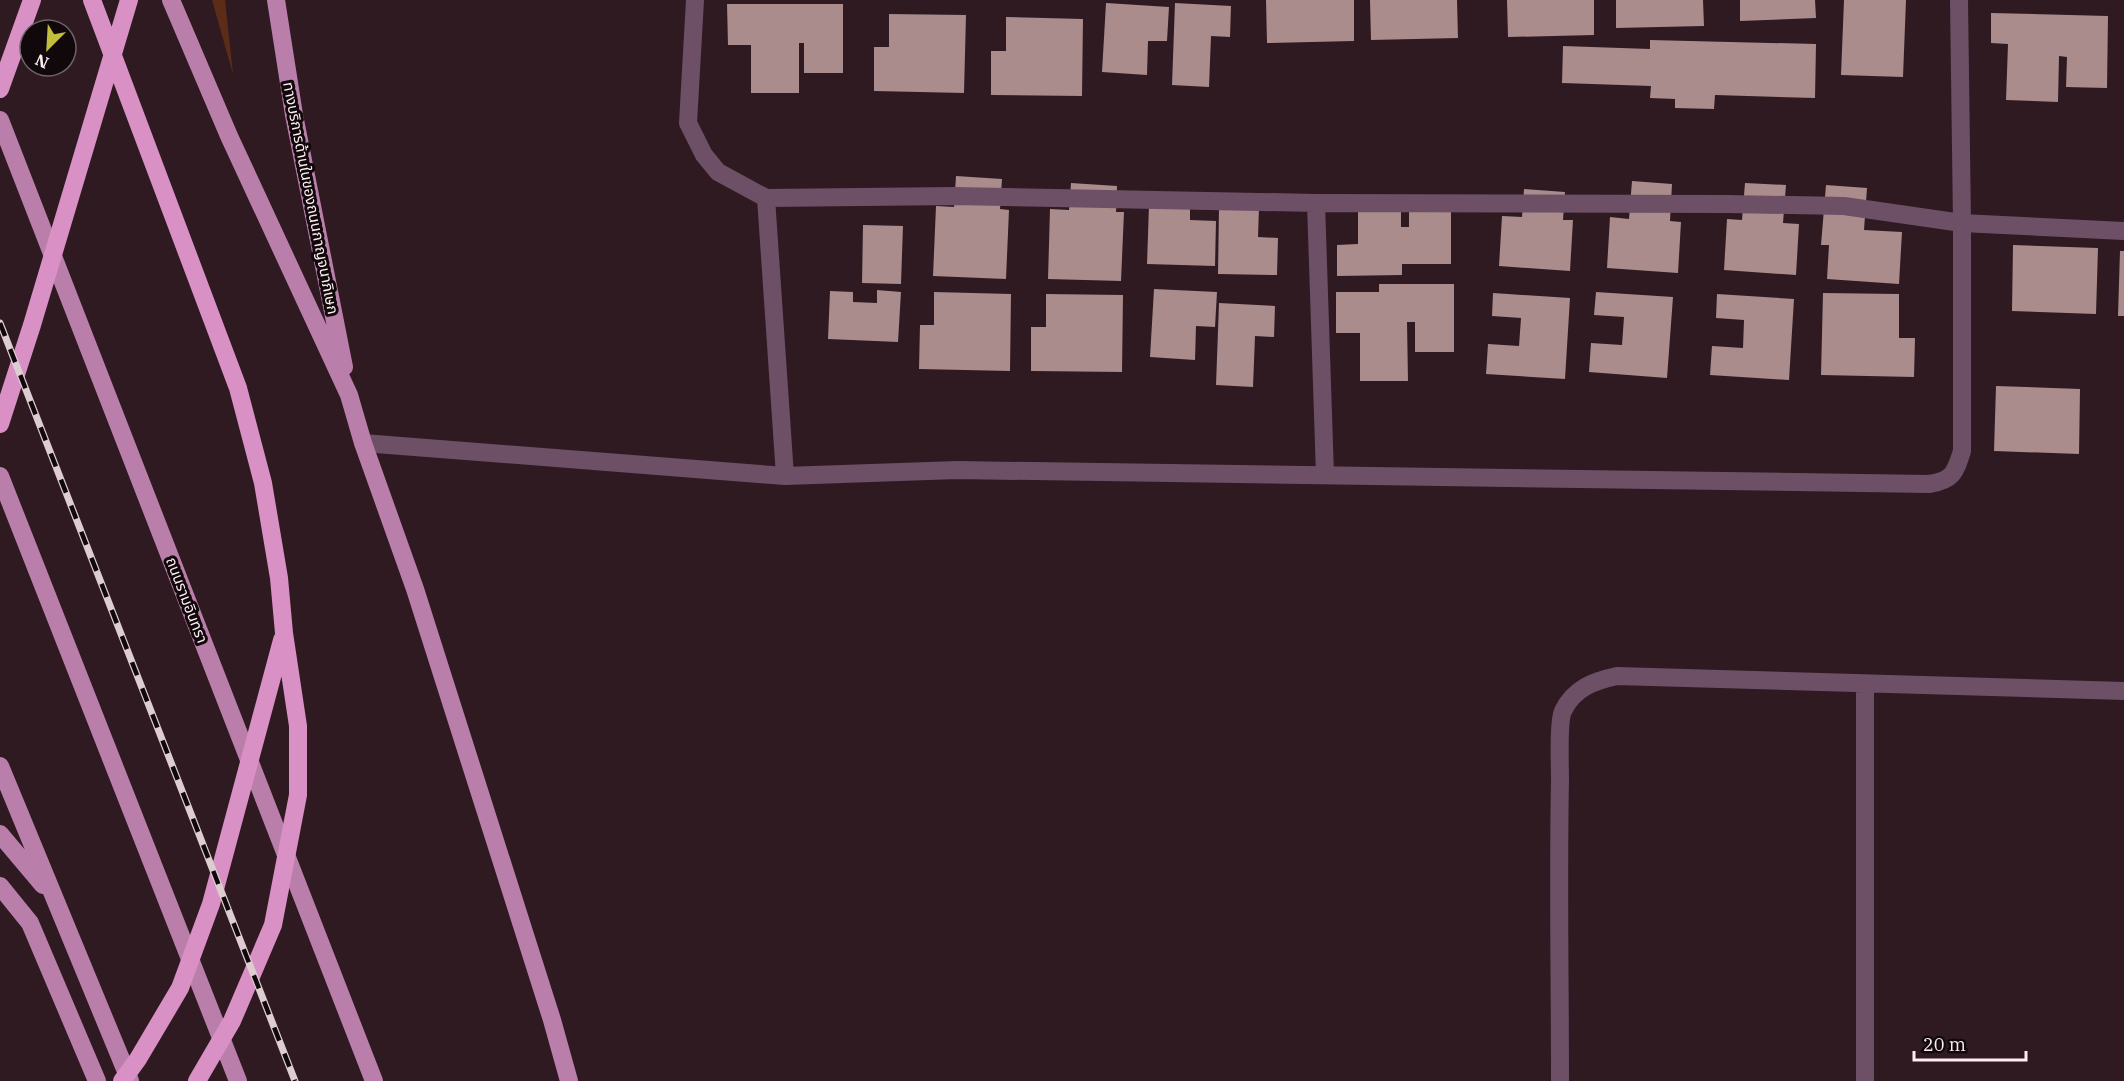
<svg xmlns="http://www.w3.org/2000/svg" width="2124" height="1081" font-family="'IBM Plex Serif','Noto Sans Thai',serif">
	<rect width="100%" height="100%" fill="#2f1a21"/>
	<path fill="#5c2c18" d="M212 0H225L233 74Z"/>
	<path fill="#a98c8b" d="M1266 0H1354V41L1267 43Z
		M1370 0H1457L1458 38 1371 40Z
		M1507 0H1594V35L1508 37Z
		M1616 0H1703L1704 26 1616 28Z
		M1740 0H1815L1816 18 1740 21Z
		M1844 0H1906L1903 77 1841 75Z
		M1106 3 1169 7 1167 41H1148L1147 75 1102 72Z
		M1175 3 1231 6 1230 37 1211 36 1209 87 1172 85Z
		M727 4H843V73H804V43H799V93H751V45H728Z
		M1991 13 2108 16 2107 88 2066 87 2067 57 2059 56 2058 102 2006 100 2008 44 1991 43Z
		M889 14 966 15 964 93 874 91V47H889Z
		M1006 17 1083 19 1082 96 991 95V51H1006Z
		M1650 40 1816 44 1815 98 1715 95 1714 109 1675 108V99L1650 98 1651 86 1562 83 1563 46 1650 49Z
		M956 176 1002 179 1000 209 1009 210 1006 279 933 276 936 206 954 207Z
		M1632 181 1672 184 1670 221 1681 222 1678 273 1607 268 1610 217 1629 219Z
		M1071 183 1117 186 1116 212H1124L1121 281 1048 279 1050 209 1069 210Z
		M1745 183 1786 185 1783 223 1799 224 1796 275 1724 270 1727 219 1742 220Z
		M1826 185 1867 188 1864 230 1902 232 1899 284 1827 279 1829 245H1821Z
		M1524 189 1565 192 1563 220H1573L1570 271 1499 266 1502 216 1522 217Z
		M1149 205 1190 207V220L1216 221 1215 266 1147 264Z
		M1219 207H1259L1258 237 1278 238 1277 275 1218 274Z
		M1451 207V264H1402V275L1337 276V245L1358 244V210L1401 209V227H1409V208Z
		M863 225 903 226 901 284 862 283Z
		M2013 245 2098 248 2096 314 2012 311Z
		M2120 251H2124V316H2118Z
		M1379 284H1454V352H1415V322H1407L1408 381H1360V333H1336V292H1379Z
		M1154 289 1217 292 1215 327 1196 326 1195 360 1150 357Z
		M877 290 901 292 898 342 828 339 830 291 853 292V302L877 303Z
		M934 292 1011 294 1010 371 919 369 920 325H934Z
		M1596 292 1673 297 1667 378 1589 372 1591 343 1622 345 1624 317 1594 315Z
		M1493 293 1570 298 1565 379 1486 374 1488 344 1519 346 1521 318 1492 316Z
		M1823 293 1899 294V338H1915L1914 377 1821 375Z
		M1046 294 1123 295 1122 372 1031 371V327H1046Z
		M1717 294 1794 299 1789 380 1710 375 1712 346 1743 348 1744 320 1716 318Z
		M1219 303 1275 306 1274 337 1255 336 1253 387 1216 385Z
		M1996 386 2080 389 2079 454 1994 451Z"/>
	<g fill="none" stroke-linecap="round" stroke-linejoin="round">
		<path stroke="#6d5065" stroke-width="18" d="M695 0 688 123 704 155 718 172 766 198 956 196 1316 203 1728 204 1844 206 1962 223 2124 231
			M766 198 785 476
			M1316 203 1325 475
			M363 443 785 476 957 470 1929 484C1953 480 1955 473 1962 451V223L1959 0
			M1865 685V1081
			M1560 1081C1560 980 1558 880 1560 779 1560 765 1558 722 1563 711 1574 688 1594 681 1617 676L2124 691"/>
		<path stroke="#ba7eaa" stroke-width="18" d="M171 0 229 136 349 395 363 443 415 589 552 1020 569 1081
			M276 0 294 115 344 367
			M0 120 374 1081
			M0 476 238 1081
			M0 766 130 1081
			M0 834 43 885
			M0 886 30 923 97 1081"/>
		<path stroke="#d890c5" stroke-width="18" d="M92 0 238 388 263 483 279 578 284 633 298 726V795L273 925 232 1021 197 1081
			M0 89 32 0
			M0 424 32 325 129 0
			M122 1081 138 1059 180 988 211 904 282 640"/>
		<g stroke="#ddcdd1" stroke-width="7">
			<path id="rail" d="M0 323 295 1081"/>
		</g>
		<use href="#rail" stroke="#11080b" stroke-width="4.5" stroke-dasharray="14" stroke-linecap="butt"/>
	</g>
	<g text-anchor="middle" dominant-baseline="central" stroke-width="6" stroke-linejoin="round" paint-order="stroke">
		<g font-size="15" fill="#fdeef2" stroke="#11080b">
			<text transform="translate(311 198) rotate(79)">ทางบริการด้านในของถนนกาญจนาภิเษก</text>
			<text transform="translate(187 600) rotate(69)">ถนนรามอินทรา</text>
		</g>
	</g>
	<g transform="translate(48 48) rotate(204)"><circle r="28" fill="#11080b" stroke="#6f6467" stroke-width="1.5"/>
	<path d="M0-4.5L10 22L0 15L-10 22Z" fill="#c3bd3e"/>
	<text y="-9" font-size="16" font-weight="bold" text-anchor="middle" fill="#fdeef2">N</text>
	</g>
	<path d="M1914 1051v9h112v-9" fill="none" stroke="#fdeef2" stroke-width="3"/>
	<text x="1923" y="1051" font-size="18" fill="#fdeef2" stroke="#11080b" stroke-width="4.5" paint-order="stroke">20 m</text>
</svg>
